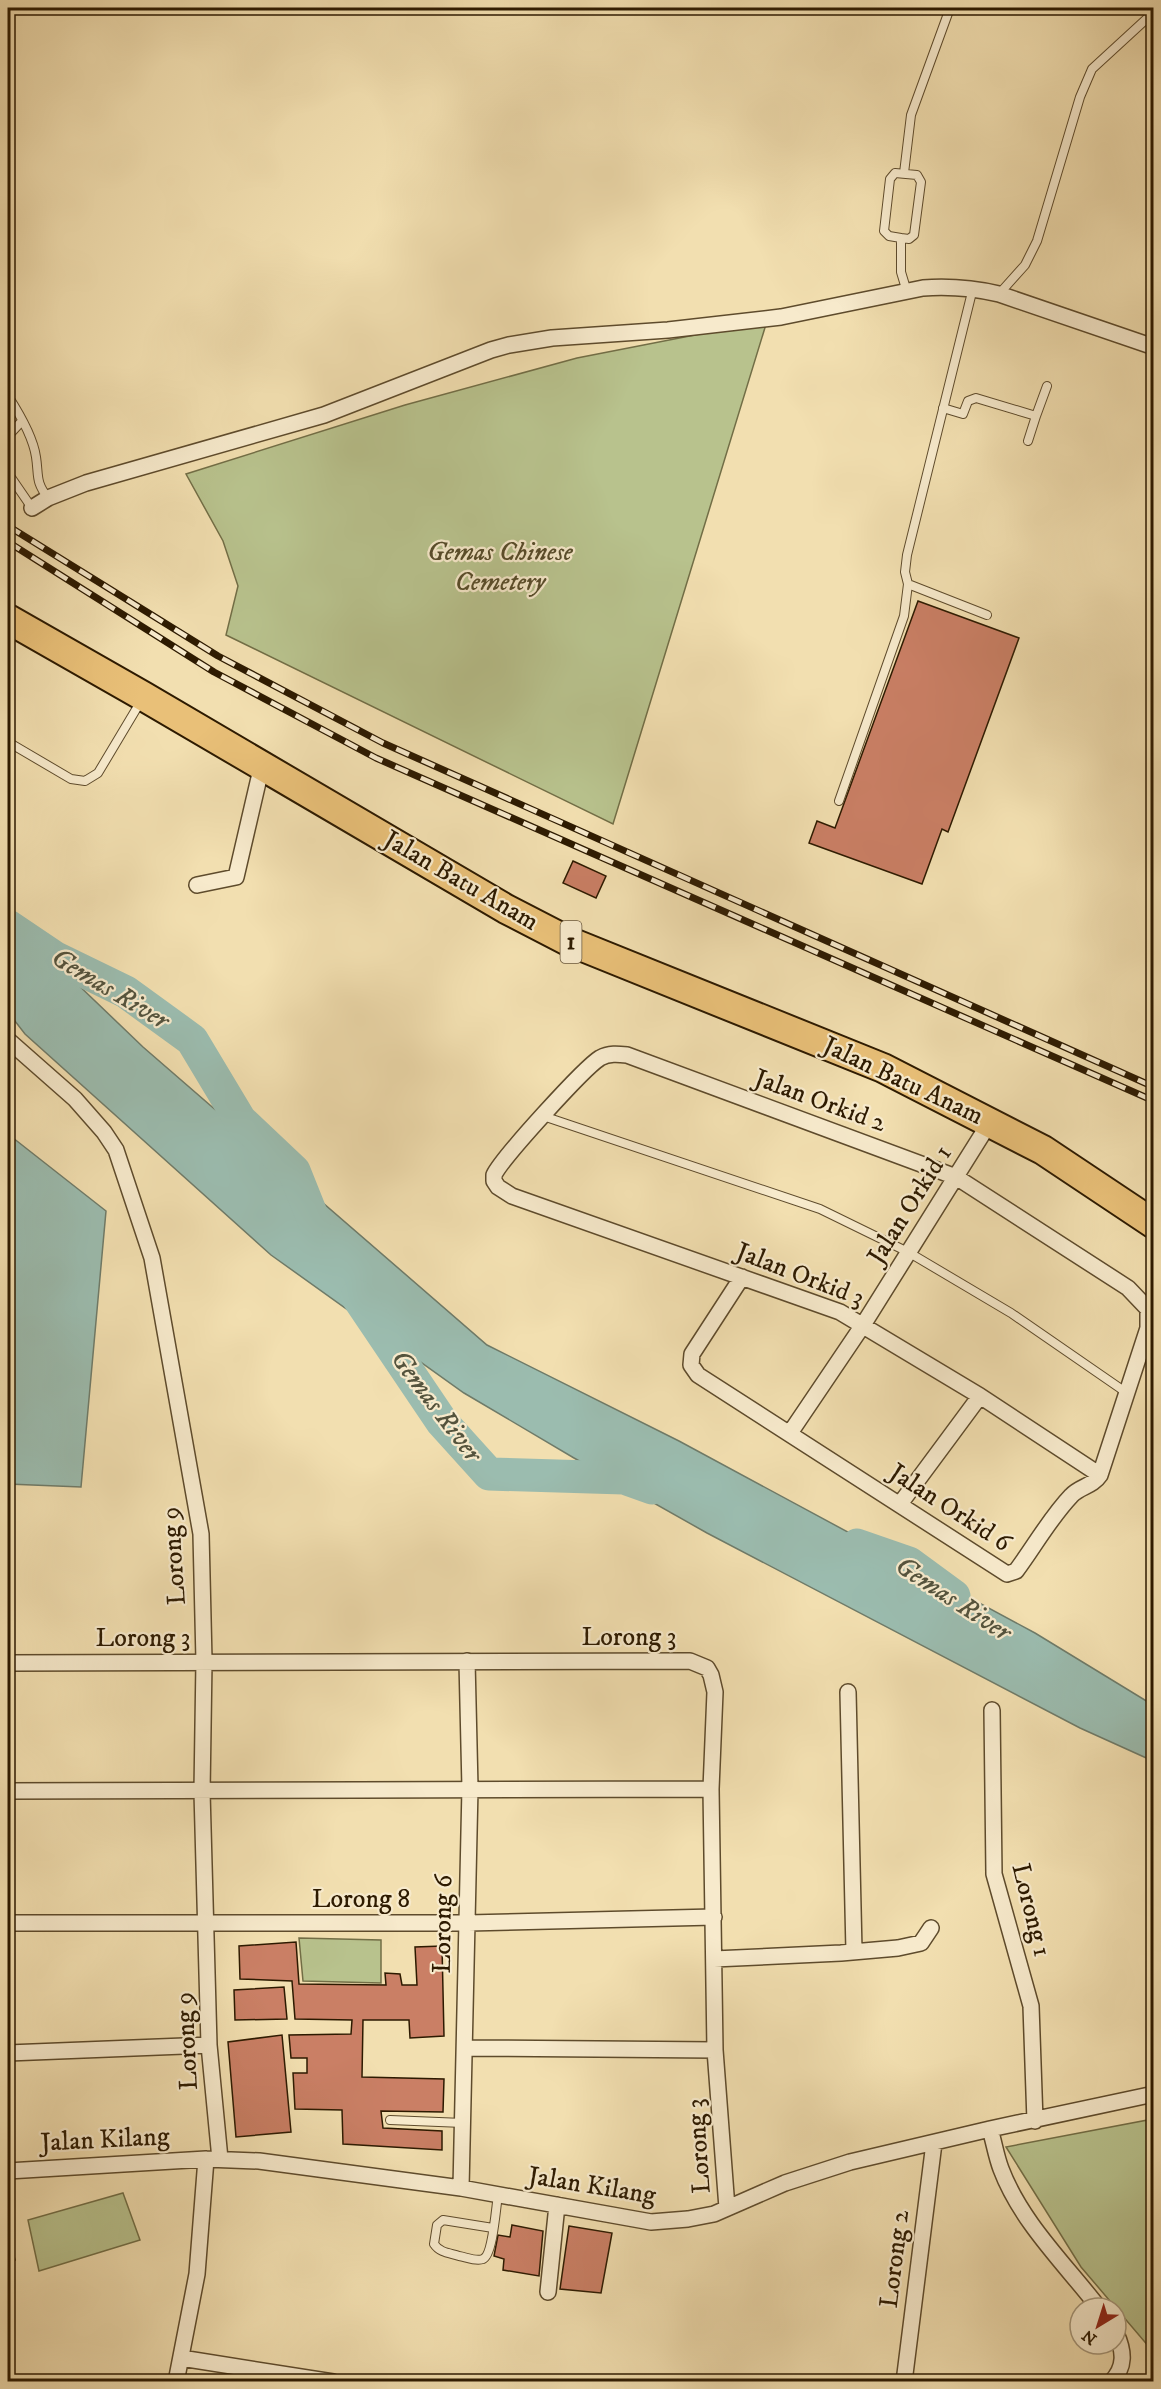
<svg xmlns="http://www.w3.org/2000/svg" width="1161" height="2389" font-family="'IM FELL DW Pica',serif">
	<rect width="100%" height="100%" fill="#f2dfb0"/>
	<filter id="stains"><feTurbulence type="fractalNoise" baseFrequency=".00333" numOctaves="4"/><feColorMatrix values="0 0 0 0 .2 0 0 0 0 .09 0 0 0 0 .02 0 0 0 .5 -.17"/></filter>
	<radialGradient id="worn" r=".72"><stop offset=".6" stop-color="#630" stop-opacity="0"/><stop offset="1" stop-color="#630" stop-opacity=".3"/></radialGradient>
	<path fill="#b8c28d" stroke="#726e46" stroke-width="1.5" d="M767 321 613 824 226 635 238 586 223 541 186 474 405 405 577 358Z
		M299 1938 381 1940V1983L303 1981Z
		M1153 2119 1154 2381 1152 2382 1150 2348 1081 2267 1006 2147Z
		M123 2193 140 2240 39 2271 28 2220Z"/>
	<path fill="#9bbcaf" stroke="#6f7b69" stroke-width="1.5" d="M8 922 46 954 143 1047 487 1345 679 1441 1035 1633 1153 1705V1761L1080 1728 707 1533 574 1458 464 1393 271 1255 25 1034 8 1012Z
		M8 1134 106 1211 81 1487 8 1484Z"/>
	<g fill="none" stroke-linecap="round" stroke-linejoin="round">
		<path stroke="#9bbcaf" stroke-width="33" d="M8 926 54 957 126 992 192 1040 240 1120 294 1171 314 1221
			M357 1296 442 1422 489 1474 624 1478 652 1488
			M857 1545 909 1563 954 1596"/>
	</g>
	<path fill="#ca7f65" stroke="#2d1a00" stroke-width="1.5" d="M918 601 1019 638 948 832 942 829 922 884 809 843 817 821 835 828Z
		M573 861 606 876 596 898 563 883Z
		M296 1942 299 1984 386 1985 385 1973 400 1974 402 1985H417L415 1947 442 1946 444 2036 410 2038 409 2020H363L362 2077 444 2079 443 2112 381 2111 383 2128 442 2131V2150L343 2144 342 2110 295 2109 293 2073H307V2058H291L289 2035 351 2034 352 2020 295 2019 292 1981 240 1979 239 1946Z
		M284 1987 287 2019 235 2020 234 1990Z
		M282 2035 291 2132 236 2137 228 2042Z
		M512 2225 543 2231 539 2276 503 2270 504 2259 494 2256 498 2235 510 2237Z
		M569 2226 612 2233 601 2293 560 2289Z
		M8 2232 15 2260 8 2262Z"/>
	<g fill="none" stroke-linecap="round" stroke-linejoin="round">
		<g stroke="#5e4b2c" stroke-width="10">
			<path id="lane" d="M904 173 911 115 950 8
				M901 238 889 236 884 231 890 179 895 173 917 175 921 182 914 235 909 239 901 238V272L907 292
				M999 294 1025 265 1037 241 1080 97 1092 69 1154 12
				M8 396C19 413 33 436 36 457 39 476 35 481 48 498
				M943 408 963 414 968 401 976 398 1036 416 1028 441
				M1036 416 1047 386
				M8 436 22 421
				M8 473 32 508
				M908 584 987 615
				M8 742 71 779 85 781 98 773 141 701
				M839 801 904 616 908 584 905 572 907 555 973 288
				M543 1116 820 1209 908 1252 1011 1313 1127 1393
				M390 2120 463 2123
				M493 2228 443 2220 437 2225 434 2244C440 2253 450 2253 459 2256 466 2257 476 2262 483 2259 493 2255 496 2206 498 2195"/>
		</g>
		<g stroke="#5e4b2c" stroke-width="18">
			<path id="street" d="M32 508 48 498 86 483 324 415 491 350 509 345 552 338 668 330 781 317 923 288C950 286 973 288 999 294L1154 347
				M197 885 236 877 262 765
				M8 1040 75 1099 104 1132 116 1150 152 1258 201 1534 204 1661 202 1792 209 2045 220 2159
				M742 1277 692 1354 691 1365 698 1375 1007 1574 1016 1571C1034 1547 1050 1518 1071 1496 1080 1486 1092 1487 1100 1475L1148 1328V1309L1128 1288 956 1177 627 1055C618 1054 609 1053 600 1058 584 1068 502 1158 494 1175V1181L498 1187 512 1196 840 1312 980 1396 1100 1475
				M790 1433 863 1325 990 1122
				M900 1504 980 1396
				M8 1663 690 1661 707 1668 711 1675 715 1692 711 1789 715 2050 727 2208
				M848 1692 854 1951
				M992 1710 994 1874 1031 2006 1035 2121
				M8 1791C242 1792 477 1788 711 1789
				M8 1923H468L714 1917
				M714 1959 841 1953 898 1948 921 1943 931 1928
				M465 2048 715 2050
				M8 2053 209 2045
				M990 2129C994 2142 996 2156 1001 2169 1021 2222 1065 2264 1099 2308
				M8 2171 206 2159 259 2161 461 2188 651 2222 688 2219 714 2214 785 2183 850 2162 990 2129 1154 2094
				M461 2188 470 1788 467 1661
				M548 2292 557 2205
				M181 2358 333 2382
				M176 2382 197 2274 206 2159
				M904 2382 934 2143
				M1111 2382C1126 2367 1124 2351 1116 2333"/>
		</g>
		<g stroke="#2d1a00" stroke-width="32">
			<path id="highway" d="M8 619 143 696 506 909 568 941 883 1068 1043 1150 1154 1224"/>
		</g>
		<use href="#lane" stroke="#f7eacc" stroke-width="8"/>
		<use href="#street" stroke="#f7eacc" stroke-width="15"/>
		<use href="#highway" stroke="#e9c078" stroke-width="28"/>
		<g stroke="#2d1a00" stroke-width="7">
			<path id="rail" d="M8 526 218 656 383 743 1154 1087
				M8 542 214 672 376 758 1154 1101"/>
		</g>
		<use href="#rail" stroke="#f7eacc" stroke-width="4.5" stroke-dasharray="14" stroke-linecap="butt"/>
	</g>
	<g text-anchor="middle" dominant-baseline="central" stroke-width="4.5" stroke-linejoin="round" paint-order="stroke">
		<rect fill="#f7eacc" stroke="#6a583d" stroke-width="1.5" x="560.5" y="921" width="21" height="42" rx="4.5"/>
		<g font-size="24" font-weight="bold" fill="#2d1a00">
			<text x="571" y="942">1</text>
		</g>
		<g font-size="26" font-style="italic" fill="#574c2a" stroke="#f7eacc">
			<text x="500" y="552">Gemas Chinese<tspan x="500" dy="30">Cemetery</tspan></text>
		</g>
		<g font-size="26" fill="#2d1a00" stroke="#f7eacc">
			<text transform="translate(461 881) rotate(30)">Jalan Batu Anam</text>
			<text transform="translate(903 1081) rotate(25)">Jalan Batu Anam</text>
			<text transform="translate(820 1101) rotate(20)">Jalan Orkid 2</text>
			<text transform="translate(910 1205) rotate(-58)">Jalan Orkid 1</text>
			<text transform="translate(800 1275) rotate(21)">Jalan Orkid 3</text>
			<text transform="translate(950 1508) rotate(33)">Jalan Orkid 6</text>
			<text transform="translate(174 1556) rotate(-94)">Lorong 9</text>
			<text x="629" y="1637">Lorong 3</text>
			<text x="143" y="1638">Lorong 3</text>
			<text x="361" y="1899">Lorong 8</text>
			<text transform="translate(1031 1910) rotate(76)">Lorong 1</text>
			<text transform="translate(443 1924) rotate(-89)">Lorong 6</text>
			<text transform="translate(187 2041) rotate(-93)">Lorong 9</text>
			<text transform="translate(105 2140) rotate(-3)">Jalan Kilang</text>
			<text transform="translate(699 2146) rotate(-94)">Lorong 3</text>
			<text transform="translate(592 2186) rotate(9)">Jalan Kilang</text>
			<text transform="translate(895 2259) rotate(-83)">Lorong 2</text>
		</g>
		<g font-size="27" font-style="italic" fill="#54533d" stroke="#f7eacc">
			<text transform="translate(110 989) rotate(31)">Gemas River</text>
			<text transform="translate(436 1406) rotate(53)">Gemas River</text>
			<text transform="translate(953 1599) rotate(33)">Gemas River</text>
		</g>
	</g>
	<rect width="1161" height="2389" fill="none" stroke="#f2dfb0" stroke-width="30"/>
	<rect x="9" y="9" width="1143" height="2371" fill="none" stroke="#2d1a00" stroke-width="3"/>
	<rect x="15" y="15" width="1131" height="2359" fill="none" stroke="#2d1a00" stroke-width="1.5"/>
	<g transform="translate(1098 2326) rotate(218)"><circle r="28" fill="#f7eacc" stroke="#a6977a" stroke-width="1.5"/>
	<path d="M0-4.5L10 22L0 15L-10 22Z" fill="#8f2418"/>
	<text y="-9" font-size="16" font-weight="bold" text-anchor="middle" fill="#2d1a00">N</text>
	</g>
	<rect width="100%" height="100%" filter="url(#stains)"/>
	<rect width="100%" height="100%" fill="url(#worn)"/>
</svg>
